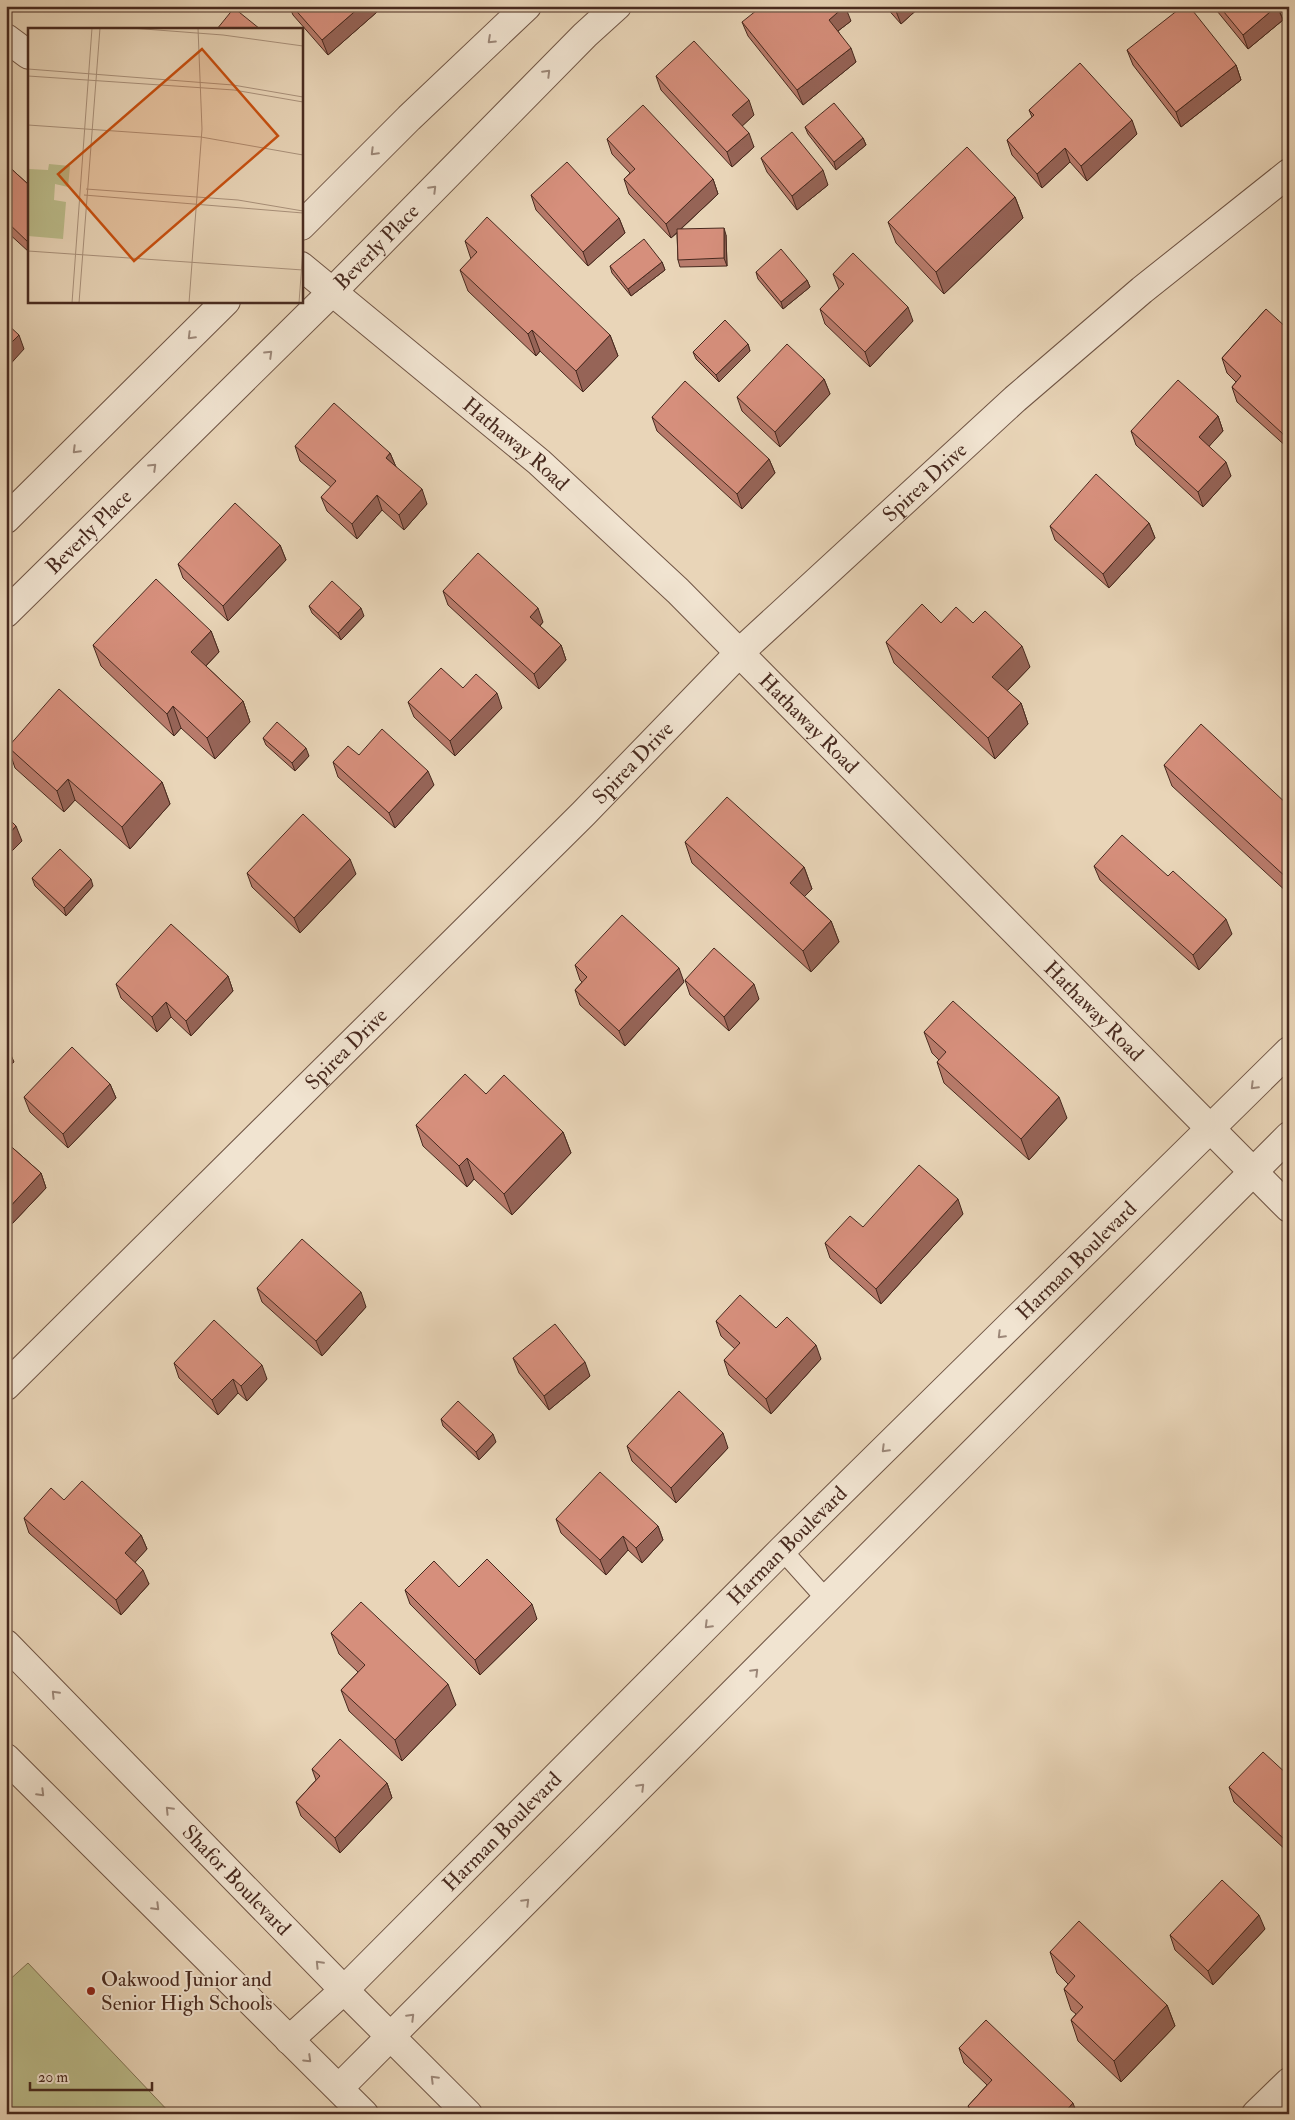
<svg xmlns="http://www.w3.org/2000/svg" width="1295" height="2120" font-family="'IM FELL Double Pica',serif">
	<rect width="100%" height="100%" fill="#e9d5b8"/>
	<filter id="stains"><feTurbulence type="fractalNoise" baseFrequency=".004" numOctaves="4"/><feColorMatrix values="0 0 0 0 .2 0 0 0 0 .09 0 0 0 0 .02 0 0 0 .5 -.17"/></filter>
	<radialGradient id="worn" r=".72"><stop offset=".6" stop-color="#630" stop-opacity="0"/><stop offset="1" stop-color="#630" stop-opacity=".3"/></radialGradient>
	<path fill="#bbbc8b" stroke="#827355" d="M28 1963 171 2114H6V1983Z"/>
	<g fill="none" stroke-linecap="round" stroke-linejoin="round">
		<g stroke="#705545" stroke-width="21">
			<path id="service" d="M782 1550 827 1600"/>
		</g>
		<g stroke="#705545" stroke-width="30">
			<g id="minor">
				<path d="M6 38 29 55"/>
				<path d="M301 226 409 118 527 6"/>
				<path id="s1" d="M301 266 539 462 678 591 1289 1208"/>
				<path d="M6 519 226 301"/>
				<path id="s2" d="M6 613 332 292 585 35 617 6"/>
				<path id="s3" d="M6 1386 583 814 740 652 1015 399 1142 290 1289 173"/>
				<path id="s4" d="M6 1644 344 1990 468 2114"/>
				<path d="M6 1758 364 2114"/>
				<path id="s5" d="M289 2040 344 1990 782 1550 1289 1051"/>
				<path d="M339 2088 1289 1136"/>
				<path d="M1256 2114 1289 2082"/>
			</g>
		</g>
		<use href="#service" stroke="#f1e4d1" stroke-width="19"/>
		<use href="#minor" stroke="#f1e4d1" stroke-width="28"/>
	</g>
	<path fill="#b87b6b" stroke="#482a1f" d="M289 6H375L377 12 328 55 293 15Z
		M885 6H921L901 24Z
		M1213 6H1278L1283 20 1248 49Z
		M851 21 838 31 856 62 803 105 748 36 742 22Z
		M1127 50 1236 65 1241 80 1181 127 1133 65Z
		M656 76 754 115 742 126 754 147 732 167 661 90Z
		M1029 110 1137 134 1087 181 1070 162 1042 188 1012 155 1007 140 1032 117Z
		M805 127 863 138 866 145 836 170 808 134Z
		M607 139 713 179 718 194 681 229 726 235 727 266 680 267 678 260 677 233 671 238 629 194 624 179 630 173 612 154Z
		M761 158 828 185 797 210 767 172Z
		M6 164 29 185V252L6 231Z
		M531 195 619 218 625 233 588 266 536 210Z
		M1015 197 1023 218 944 294 896 243 888 222Z
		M465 241 610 335 618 356 583 392 540 351 536 356 468 291 460 270 471 259Z
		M662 262 665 270 631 296 612 273 610 266Z
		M756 272 807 280 810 287 783 309 758 279Z
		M833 274 913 321 870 367 825 324 820 309 839 289Z
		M1266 309 1289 449 1237 402 1232 387 1236 382 1227 373 1222 358Z
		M748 344 750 351 719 382 696 359 693 352Z
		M824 379 830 394 780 447 742 411 737 397Z
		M1218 416 1223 431 1209 446 1231 476 1203 507 1136 445 1131 431Z
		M652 417 769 459 775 473 742 509 657 431Z
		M295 446 390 453 396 467 427 504 404 530 382 510 357 539 327 511 321 497 331 487 300 461Z
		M1149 523 1155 538 1109 588 1055 540 1050 526Z
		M280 545 286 560 228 621 183 578 178 564Z
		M443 591 543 622 540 626 561 645 566 660 539 689 448 605Z
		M309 606 364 616 341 640 312 613Z
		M941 623H973L1030 667 1007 691 1021 703 1028 724 995 759 894 663 886 642Z
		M211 631 219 652 206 666 243 701 250 722 215 759 181 728 174 736 101 666 93 645Z
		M463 688 502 708 455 756 414 717 408 702Z
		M263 738 309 756 295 771 266 745Z
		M8 747 162 782 170 804 130 849 75 800 64 812 15 768Z
		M359 755 434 785 395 828 338 777 333 762Z
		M1164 765 1289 806V894L1172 786Z
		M685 842 804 867 812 889 804 896 831 921 839 942 811 972 692 863Z
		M1094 866 1232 934 1199 970 1100 880Z
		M247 873 356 874 300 933 252 887Z
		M32 878 93 886 66 916 35 886Z
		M575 965 684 982 625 1046 580 1005 575 990 582 982 580 980Z
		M228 976 233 991 191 1036 171 1017 157 1032 121 998 116 984Z
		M685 980 759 999 729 1031 690 995Z
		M924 1032 1067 1118 1029 1160 944 1083 937 1062 939 1060 932 1053Z
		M110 1084 116 1098 68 1148 30 1112 24 1097Z
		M486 1094 563 1132 571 1153 512 1215 474 1179 467 1187 423 1146 416 1125Z
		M6 1142 41 1173 46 1188 10 1226 6 1223Z
		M963 1214 881 1304 830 1258 825 1243 863 1227Z
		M257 1288 366 1307 322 1356 262 1302Z
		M716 1321 776 1328 821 1359 771 1414 729 1375 724 1360 735 1349 721 1336Z
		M513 1358 590 1376 549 1410 519 1373Z
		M174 1363 267 1379 247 1401 238 1393 218 1415 179 1378Z
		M441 1419 496 1442 479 1460 443 1426Z
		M627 1446 728 1448 676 1503 632 1461Z
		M64 1500 141 1535 147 1549 135 1562 149 1584 121 1615 29 1533 24 1518Z
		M556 1519 658 1526 663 1540 642 1563 628 1550 606 1575 561 1533Z
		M459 1587 537 1619 480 1675 410 1604 405 1590Z
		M331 1633 456 1705 402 1761 349 1711 341 1690 358 1672 339 1654Z
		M312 1769 387 1783 392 1798 340 1853 301 1816 296 1802 316 1780Z
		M1289 1776V1853L1234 1802 1229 1787Z
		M1265 1929 1213 1985 1175 1950 1170 1935Z
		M1050 1952 1167 2005 1175 2026 1121 2082 1078 2041 1071 2020 1076 2014 1071 2010 1064 1989 1068 1984 1057 1973Z
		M959 2048 1077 2114H971L968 2106 987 2085 964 2063Z"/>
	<path fill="#966457" stroke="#482a1f" d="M361 6H375L377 12 328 55 322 40Z
		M845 6 851 21 834 34 829 20Z
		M894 6H921L901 24Z
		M1277 6 1283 20 1248 49 1243 35Z
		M851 48 856 62 803 105 797 90Z
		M1236 65 1241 80 1181 127 1176 112Z
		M749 100 754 115 738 130 732 115Z
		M1132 120 1137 134 1087 181 1081 166Z
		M749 133 754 147 732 167 727 152Z
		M863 138 866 145 836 170 834 162Z
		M1065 148 1070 162 1042 188 1037 174Z
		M823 170 828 185 797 210 792 196Z
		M713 179 718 194 671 238 666 224Z
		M1015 197 1023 218 944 294 936 272Z
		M619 218 625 233 588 266 583 252Z
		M724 228 726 235 727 266 724 258Z
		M662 262 665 270 631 296 628 289Z
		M807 280 810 287 783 309 781 302Z
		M908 307 913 321 870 367 865 352Z
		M532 330 540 351 536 356 528 334Z
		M19 335 24 349 6 369V348Z
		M610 335 618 356 583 392 576 371Z
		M748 344 750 351 719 382 716 375Z
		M824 379 830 394 780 447 775 432Z
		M1218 416 1223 431 1204 452 1199 437Z
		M1289 428V449L1283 434Z
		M390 453 396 467 386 458Z
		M769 459 775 473 742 509 737 494Z
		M1226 462 1231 476 1203 507 1198 492Z
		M422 489 427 504 404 530 399 515Z
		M377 495 382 510 357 539 352 524Z
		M1149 523 1155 538 1109 588 1103 574Z
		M280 545 286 560 228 621 223 606Z
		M361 608 364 616 341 640 338 633Z
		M538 608 543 622 535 631 530 617Z
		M211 631 219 652 199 673 191 652Z
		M561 645 566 660 539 689 534 674Z
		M1022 646 1030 667 1000 698 992 677Z
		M497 693 502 708 455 756 450 741Z
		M243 701 250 722 215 759 207 738Z
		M1021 703 1028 724 995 759 988 738Z
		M173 706 181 728 174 736 167 714Z
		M306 748 309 756 295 771 292 763Z
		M428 771 434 785 395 828 389 813Z
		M68 779 75 800 64 812 57 791Z
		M162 782 170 804 130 849 122 827Z
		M16 826 22 841 6 857V837Z
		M350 859 356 874 300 933 294 918Z
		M804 867 812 889 797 904 790 883Z
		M91 879 93 886 66 916 64 908Z
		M1226 919 1232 934 1199 970 1193 955Z
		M831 921 839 942 811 972 803 951Z
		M679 968 684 982 625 1046 619 1031Z
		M228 976 233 991 191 1036 186 1021Z
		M754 984 759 999 729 1031 724 1017Z
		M166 1002 171 1017 157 1032 152 1017Z
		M11 1055 14 1062 6 1069V1059Z
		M110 1084 116 1098 68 1148 63 1134Z
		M1059 1097 1067 1118 1029 1160 1021 1139Z
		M563 1132 571 1153 512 1215 504 1194Z
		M467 1158 474 1179 467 1187 459 1166Z
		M41 1173 46 1188 10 1226 6 1215V1211Z
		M958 1199 963 1214 881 1304 876 1289Z
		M361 1292 366 1307 322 1356 316 1341Z
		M816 1345 821 1359 771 1414 766 1399Z
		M585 1362 590 1376 549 1410 544 1396Z
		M262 1365 267 1379 247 1401 241 1386Z
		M233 1379 238 1393 218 1415 212 1400Z
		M723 1433 728 1448 676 1503 671 1488Z
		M493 1434 496 1442 479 1460 476 1452Z
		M658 1526 663 1540 642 1563 636 1548Z
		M141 1535 147 1549 130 1568 125 1553Z
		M623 1536 628 1550 606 1575 600 1560Z
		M143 1570 149 1584 121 1615 116 1600Z
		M532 1604 537 1619 480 1675 475 1660Z
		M448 1684 456 1705 402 1761 395 1740Z
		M387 1783 392 1798 340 1853 335 1838Z
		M1289 1838V1848L1286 1841Z
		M1259 1915 1265 1929 1213 1985 1208 1971Z
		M1167 2005 1175 2026 1121 2082 1114 2061Z
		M1073 2103 1077 2114H1063Z"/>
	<path fill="#d68f7c" stroke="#482a1f" d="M292 6H361L322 40Z
		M762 6H845L829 20 851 48 797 90 742 22Z
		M1183 6H1189L1236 65 1176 112 1127 50Z
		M1219 6H1277L1243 35Z
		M234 8 260 29H217Z
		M694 41 749 100 732 115 749 133 727 152 656 76Z
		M1080 63 1132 120 1081 166 1065 148 1037 174 1007 140 1034 115 1029 110Z
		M834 103 863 138 834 162 805 127Z
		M643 105 713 179 666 224 624 179 635 169 607 139Z
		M792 132 823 170 792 196 761 158Z
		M967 147 1015 197 936 272 888 222Z
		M567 162 619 218 583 252 531 195Z
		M6 164 29 185V243L6 221Z
		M487 217 610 335 576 371 532 330 528 334 460 270 477 252 465 241Z
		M724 228V258L678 260 677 229Z
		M644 239 662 262 628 289 610 266Z
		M781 249 807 280 781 302 756 272Z
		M853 253 908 307 865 352 820 309 844 284 833 274Z
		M1266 309 1289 330V428L1283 434 1232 387 1241 376 1222 358Z
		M725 320 748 344 716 375 693 352Z
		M6 323 19 335 6 348Z
		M787 344 824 379 775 432 737 397Z
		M1178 380 1218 416 1199 437 1226 462 1198 492 1131 431Z
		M685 381 769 459 737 494 652 417Z
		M334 403 390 453 386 458 422 489 399 515 377 495 352 524 321 497 336 481 295 446Z
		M1096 474 1149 523 1103 574 1050 526Z
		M235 503 280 545 223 606 178 564Z
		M478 553 538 608 530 617 561 645 534 674 443 591Z
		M156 579 211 631 191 652 243 701 207 738 173 706 167 714 93 645Z
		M332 581 361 608 338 633 309 606Z
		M922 604 941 623 956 607 973 623 985 611 1022 646 992 677 1021 703 988 738 886 642Z
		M441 668 463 688 476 674 497 693 450 741 408 702Z
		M59 689 162 782 122 827 68 779 57 791 8 747Z
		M277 722 306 748 292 763 263 738Z
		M1201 724 1289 806V878L1288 879 1164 765Z
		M382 729 428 771 389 813 333 762 348 746 359 755Z
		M727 797 804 867 790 883 831 921 803 951 685 842Z
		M303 814 350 859 294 918 247 873Z
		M6 816 16 826 6 837Z
		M1122 835 1168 876 1173 871 1226 919 1193 955 1094 866Z
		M60 849 91 879 64 908 32 878Z
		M622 915 679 968 619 1031 575 990 587 977 575 965Z
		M171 924 228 976 186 1021 166 1002 152 1017 116 984Z
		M714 948 754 984 724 1017 685 980Z
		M953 1001 1059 1097 1021 1139 937 1062 946 1052 924 1032Z
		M72 1047 110 1084 63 1134 24 1097Z
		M6 1050 11 1055 6 1059Z
		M465 1074 486 1094 504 1075 563 1132 504 1194 467 1158 459 1166 416 1125Z
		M6 1142 41 1173 6 1211Z
		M919 1165 958 1199 876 1289 825 1243 850 1216 863 1227Z
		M302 1239 361 1292 316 1341 257 1288Z
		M740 1295 776 1328 787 1317 816 1345 766 1399 724 1360 740 1343 716 1321Z
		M214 1320 262 1365 241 1386 233 1379 212 1400 174 1363Z
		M555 1324 585 1362 544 1396 513 1358Z
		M679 1391 723 1433 671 1488 627 1446Z
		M458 1401 493 1434 476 1452 441 1419Z
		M600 1472 658 1526 636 1548 623 1536 600 1560 556 1519Z
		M82 1481 141 1535 125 1553 143 1570 116 1600 24 1518 51 1488 64 1500Z
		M487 1559 532 1604 475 1660 405 1590 434 1561 459 1587Z
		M361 1602 448 1684 395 1740 341 1690 365 1665 331 1633Z
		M340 1739 387 1783 335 1838 296 1802 320 1776 312 1769Z
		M1263 1752 1289 1776V1838L1286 1841 1229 1787Z
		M1222 1880 1259 1915 1208 1971 1170 1935Z
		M1079 1921 1167 2005 1114 2061 1071 2020 1083 2007 1064 1989 1075 1976 1050 1952Z
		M986 2020 1073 2103 1063 2114H976L968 2106 992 2080 959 2048Z"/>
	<defs><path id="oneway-chevron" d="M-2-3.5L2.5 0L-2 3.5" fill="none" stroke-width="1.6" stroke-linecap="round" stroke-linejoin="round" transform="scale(1.25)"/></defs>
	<g stroke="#9c8778">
		<use href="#oneway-chevron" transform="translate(491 40) rotate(137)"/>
		<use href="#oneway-chevron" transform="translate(547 73) rotate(-45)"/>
		<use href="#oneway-chevron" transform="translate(374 152) rotate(135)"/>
		<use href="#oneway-chevron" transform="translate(433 189) rotate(-45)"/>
		<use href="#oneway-chevron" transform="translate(191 336) rotate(135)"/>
		<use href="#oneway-chevron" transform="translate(269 354) rotate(-44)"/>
		<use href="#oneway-chevron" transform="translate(76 450) rotate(135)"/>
		<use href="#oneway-chevron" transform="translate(153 467) rotate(-44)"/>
		<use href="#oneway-chevron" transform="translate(1254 1086) rotate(135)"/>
		<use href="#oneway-chevron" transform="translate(1001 1335) rotate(135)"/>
		<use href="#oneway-chevron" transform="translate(885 1449) rotate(135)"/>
		<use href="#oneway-chevron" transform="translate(708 1625) rotate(135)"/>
		<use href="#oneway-chevron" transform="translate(755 1672) rotate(-45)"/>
		<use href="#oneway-chevron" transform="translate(55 1694) rotate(-134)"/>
		<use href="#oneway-chevron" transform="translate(641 1787) rotate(-45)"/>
		<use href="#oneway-chevron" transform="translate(41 1793) rotate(45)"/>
		<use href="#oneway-chevron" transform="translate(169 1810) rotate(-134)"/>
		<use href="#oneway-chevron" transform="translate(526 1902) rotate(-45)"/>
		<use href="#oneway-chevron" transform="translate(156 1907) rotate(45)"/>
		<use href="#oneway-chevron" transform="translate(319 1964) rotate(-134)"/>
		<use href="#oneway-chevron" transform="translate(411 2017) rotate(-45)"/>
		<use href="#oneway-chevron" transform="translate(308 2059) rotate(44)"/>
		<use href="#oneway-chevron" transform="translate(434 2079) rotate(-135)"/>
	</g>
	<circle fill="#8f2418" stroke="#f1e4d1" stroke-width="2" cx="91" cy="1991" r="5"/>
	<g text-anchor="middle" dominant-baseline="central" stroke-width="4" stroke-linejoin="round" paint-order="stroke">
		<g font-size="21" fill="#482a1f" stroke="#f1e4d1">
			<text stroke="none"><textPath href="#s2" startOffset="521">Beverly Place</textPath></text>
			<text stroke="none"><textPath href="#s1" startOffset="279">Hathaway Road</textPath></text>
			<text stroke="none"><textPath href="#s3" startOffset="1289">Spirea Drive</textPath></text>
			<text stroke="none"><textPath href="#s2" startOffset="116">Beverly Place</textPath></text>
			<text stroke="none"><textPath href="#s1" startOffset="684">Hathaway Road</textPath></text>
			<text stroke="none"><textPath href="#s3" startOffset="884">Spirea Drive</textPath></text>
			<text stroke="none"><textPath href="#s1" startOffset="1089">Hathaway Road</textPath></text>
			<text stroke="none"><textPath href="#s3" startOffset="479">Spirea Drive</textPath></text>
			<text stroke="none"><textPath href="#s5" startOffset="1108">Harman Boulevard</textPath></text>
			<text stroke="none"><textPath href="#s5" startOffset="702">Harman Boulevard</textPath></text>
			<text stroke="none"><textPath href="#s5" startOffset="298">Harman Boulevard</textPath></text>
			<text stroke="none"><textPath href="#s4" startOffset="330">Shafor Boulevard</textPath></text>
		</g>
		<g font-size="21" fill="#482a1f" stroke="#f1e4d1" text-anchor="start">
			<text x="101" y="1979">Oakwood Junior and<tspan x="101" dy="24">Senior High Schools</tspan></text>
		</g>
	</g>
	<g transform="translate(28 28)">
		<rect width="275" height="275" fill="#e9d5b8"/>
		<path d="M21 136 42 138 40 159 27 156 26 172 38 174 35 211 0 208 1 141 20 142Z" fill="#bbbc8b"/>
		<path fill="none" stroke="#a9917b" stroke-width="1" d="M103 0 195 7 275 18M0 41 205 57 275 69M0 48 206 62 275 74M0 97 173 109 275 127M58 161 210 172 275 183M56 167 275 185M0 223 275 242M44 275 64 0M51 275 72 0M161 275 174 101 170 0M271 275 275 220"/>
		<path fill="#c85010" fill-opacity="0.15" stroke="#c85010" stroke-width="2.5" d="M174 21 250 108 106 233 30 146Z"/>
		<rect width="275" height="275" fill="none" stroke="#482a1f" stroke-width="2.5"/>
	</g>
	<rect width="1295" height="2120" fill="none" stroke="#e9d5b8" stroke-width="25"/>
	<rect x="8" y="8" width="1280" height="2105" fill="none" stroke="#482a1f" stroke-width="2.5"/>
	<rect x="12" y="12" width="1270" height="2095" fill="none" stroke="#482a1f"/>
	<path d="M30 2082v8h122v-8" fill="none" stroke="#482a1f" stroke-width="2.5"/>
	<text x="38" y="2082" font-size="15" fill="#482a1f" stroke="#f1e4d1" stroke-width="4" paint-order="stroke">20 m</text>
	<rect width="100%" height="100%" filter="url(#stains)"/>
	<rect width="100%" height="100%" fill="url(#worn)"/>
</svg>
